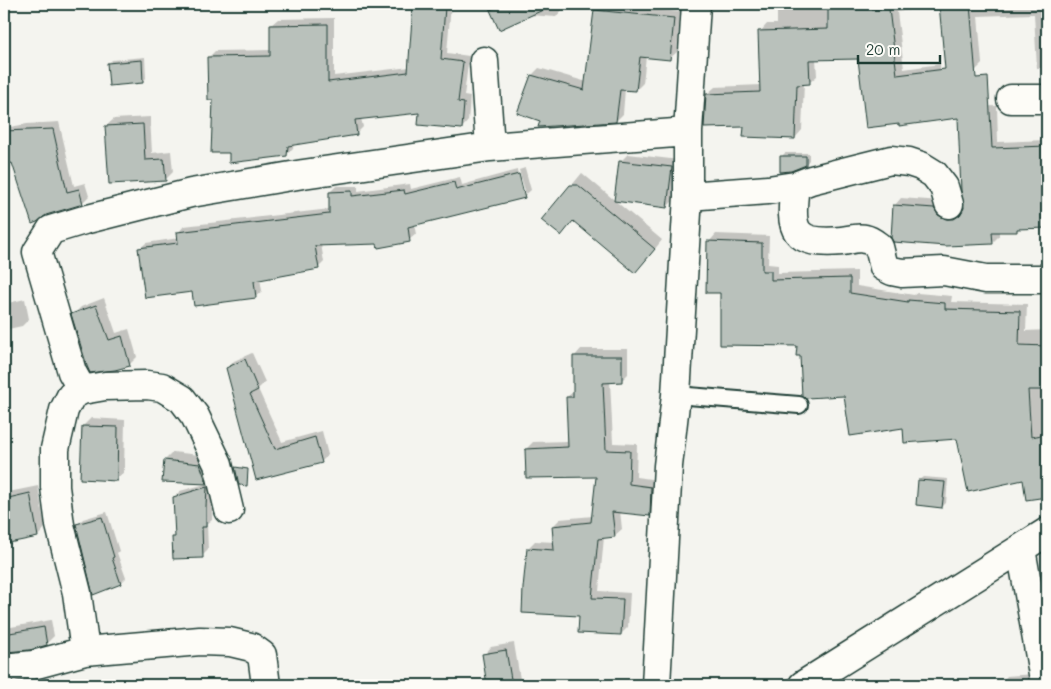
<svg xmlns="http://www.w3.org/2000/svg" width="1051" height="689" font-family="Mali,sans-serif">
	<rect width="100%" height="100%" fill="#f4f4ef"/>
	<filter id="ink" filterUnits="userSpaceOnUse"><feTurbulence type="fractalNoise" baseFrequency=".02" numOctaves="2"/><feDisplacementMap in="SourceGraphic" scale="10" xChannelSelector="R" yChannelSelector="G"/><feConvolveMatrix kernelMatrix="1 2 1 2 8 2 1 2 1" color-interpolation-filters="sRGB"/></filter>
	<g filter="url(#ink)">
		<path fill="#0003" d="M415 4H451L447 53 469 56 464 96 470 97 468 121 462 128 421 111 361 118 363 127 356 134 294 144 293 148 286 155 230 152 214 99 209 57 215 51 271 50V25L278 19 334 18V76L410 67 414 5Z
			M488 4H563L562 10 556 17 529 15 500 29Z
			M601 4 680 12 677 52 670 58 646 56 643 83 636 90 625 89 623 114 616 121 532 75 539 68 587 82 595 10Z
			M777 4H1047V68H1037L1034 14 978 16 982 64 975 71 941 5 897 12 904 69 940 64 942 112 859 58H816L817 76 809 83H804L802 130 795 138 745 125 707 94 715 87 761 85 760 32 767 24H777Z
			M145 57 146 78 143 82 109 63 112 60Z
			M997 106 998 142 1047 140V227L1019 228 1016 230 999 231V236L992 243 895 205 901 198 941 201 953 213 962 212 965 208 966 107Z
			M150 117 152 153 171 151 173 172 165 180 106 126 114 119Z
			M59 122 74 186 85 183 89 196 82 203 13 162 4 164V128L27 124Z
			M785 153H809V160L806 164 781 157Z
			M628 154 679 160 675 199 667 207 620 162Z
			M525 168 531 190 524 196 414 224 416 234 409 240 321 244 324 262 318 268 260 278 262 291 255 297 193 290 139 249 146 243 179 238 178 233 184 226 330 209V192L336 186H358V191L410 184 411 189 460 177 462 185 517 170 523 194H526L519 170Z
			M582 173 662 240 643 264 573 220H543Z
			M4 206 9 228 4 233Z
			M716 234 769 236 768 264 778 265V273L857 271V286L914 295 917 293 952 296 951 302 1027 304 1026 331 1047 330V495L1027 498 1024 478 958 437 904 426 845 395 801 355 798 345 721 292 709 242Z
			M104 298 116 333 129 329 137 357 129 365 73 315 81 307Z
			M25 299 29 319 22 326 4 330V304Z
			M581 349H628V374L621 381H610L613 443 637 444 636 477 658 480 656 508 649 515 620 511 622 529 614 536 604 537 599 591 630 593 628 627 621 634 580 614 528 548 535 541 555 542 553 526 560 519 593 516 597 475 526 449 533 442 569 441 567 397 574 391V357Z
			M252 353 265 382 258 389 282 442 322 431 328 455 321 462 257 479 227 369 234 361Z
			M91 418 125 420 124 472 116 479 83 426Z
			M173 452 208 456 214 475 206 483 165 460Z
			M923 477 948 479 946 503 942 507 919 480Z
			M213 482 212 520 207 524 208 550 202 556 173 538 176 536 174 497 180 491Z
			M38 486 45 528 38 536 4 543V493Z
			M107 512 119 551 117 553 126 578 121 583 94 593 77 525 83 519Z
			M1047 572V598L1044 575Z
			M51 620 54 636 46 644 6 651 4 634 11 627Z
			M514 643 521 685H489L484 655 491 647Z
			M1035 674 1036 685H999L1007 676Z
			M892 683V685H874Z"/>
		<path fill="#b9c1bb" stroke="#1f3d34" d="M503 4H556L499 30 490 10Z
			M939 4H970L976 78 988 77 992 148 1047 146V228L1017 229V232H992L993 244 946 246 893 242 891 238 893 205 934 208 938 215 946 219H954L960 215 964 208 961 191 958 118 899 126V124L866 128 858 59 809 60 810 84 797 85 795 139 743 137 744 127 704 128 706 94 760 92 758 31 828 29V9H889L897 75 945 69Z
			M413 5 445 7 441 59 463 62 458 102 464 103 462 129 418 125 419 113 355 120 357 135 288 146 287 156 229 163V153H211L213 100H208L207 57 270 56V25L328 24V82L408 72Z
			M594 10 674 18 670 60 640 57 636 91 620 90 616 122 538 127 540 121 517 113 531 75 584 90Z
			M142 60 143 83 109 86 107 63Z
			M143 124 145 160 164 159 166 181 109 184 105 126Z
			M53 129 67 192 79 189 83 204 46 215 37 222 32 224 12 163 4 165V131Z
			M780 156H806V165L791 171 780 172Z
			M619 161 672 167 667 208 614 201Z
			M519 174 525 198 408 227 410 242 378 248 377 244 315 246 319 269 254 281 256 298 194 306 192 292 145 298 138 248 178 243 177 232 329 214V192L352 191V196L404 190 405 194 454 182 456 190Z
			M570 185H578L655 249 635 273 573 221 561 236 541 220Z
			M707 241 762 243V271H771V280L850 278V293L908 302V300L945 303V309L1020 311 1019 345 1047 346V390H1028L1031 437 1047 434V497L1026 500 1023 480 968 492 957 439 904 443 903 428 850 436 844 396 806 398 802 396 800 356H796L797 346 720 345V293H706Z
			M96 305 109 340 122 336 130 366 115 370 90 373 87 366 71 314Z
			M573 356H622V382L603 383 606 450 630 451 629 484 651 487 650 516 612 512 615 537 598 539 592 598 623 599 621 635 578 633 579 616 522 613 523 588 527 548 554 550 552 526 591 522 596 477 526 478 525 449 568 447 566 397H573Z
			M245 359 258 390 250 394 275 449 315 437 322 463 256 480 226 368Z
			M82 426 118 427 117 481 80 479Z
			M164 460 200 464 207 484 162 482Z
			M235 467 248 469 247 486 239 485Z
			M918 480 945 482 942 508 916 505Z
			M207 487 206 507V527H202L203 558 173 559 172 537H175L173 497Z
			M30 493 38 537 4 544V499Z
			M102 517 114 557 112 558 121 584 93 595 76 524Z
			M44 627 47 645 30 650 5 652 4 634Z
			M506 650 512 685H487L482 654Z"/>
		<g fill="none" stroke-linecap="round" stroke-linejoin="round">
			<g stroke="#1f3d34" stroke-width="20">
				<path id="service" d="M676 395 799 405"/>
			</g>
			<g stroke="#1f3d34" stroke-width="31">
				<path id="minor" d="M484 61 490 147
					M1011 99H1047
					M795 186C789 231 793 245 842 241 849 240 858 237 865 239 871 240 875 244 879 247L884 267 892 271 902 273 944 271 986 279H1047
					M688 196 768 190 795 186 811 180 891 160 909 162 921 166 934 174 944 187 949 204
					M82 390 105 386 147 385 162 387 182 399 195 416 218 464 229 510
					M1021 549 1045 685
					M85 651 77 593 60 525 55 487V449L64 410 71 396 82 390 72 372 37 252 51 230 84 220 191 193 303 174 490 147 688 132
					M4 668 33 665 85 651 200 641 230 642 251 647 262 655 266 685
					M656 685 668 466 676 395 688 196V132L696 4"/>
			</g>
			<g stroke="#1f3d34" stroke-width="31">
				<path id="tertiary" d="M803 685 1047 532"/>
			</g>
			<use href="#service" stroke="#fdfcf7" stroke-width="16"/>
			<use href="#minor" stroke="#fdfcf7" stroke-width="28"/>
			<use href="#tertiary" stroke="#fdfcf7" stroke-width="28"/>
		</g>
	</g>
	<rect width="1051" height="689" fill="none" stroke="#fdfcf7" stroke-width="20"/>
	<rect x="10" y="10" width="1031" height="669" fill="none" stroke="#1f3d34" stroke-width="2" filter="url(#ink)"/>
	<path d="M858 55v8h82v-8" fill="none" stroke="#1f3d34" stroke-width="2.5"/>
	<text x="866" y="55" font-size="15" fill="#1f3d34" stroke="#fdfcf7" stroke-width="4" paint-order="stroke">20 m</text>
</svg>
